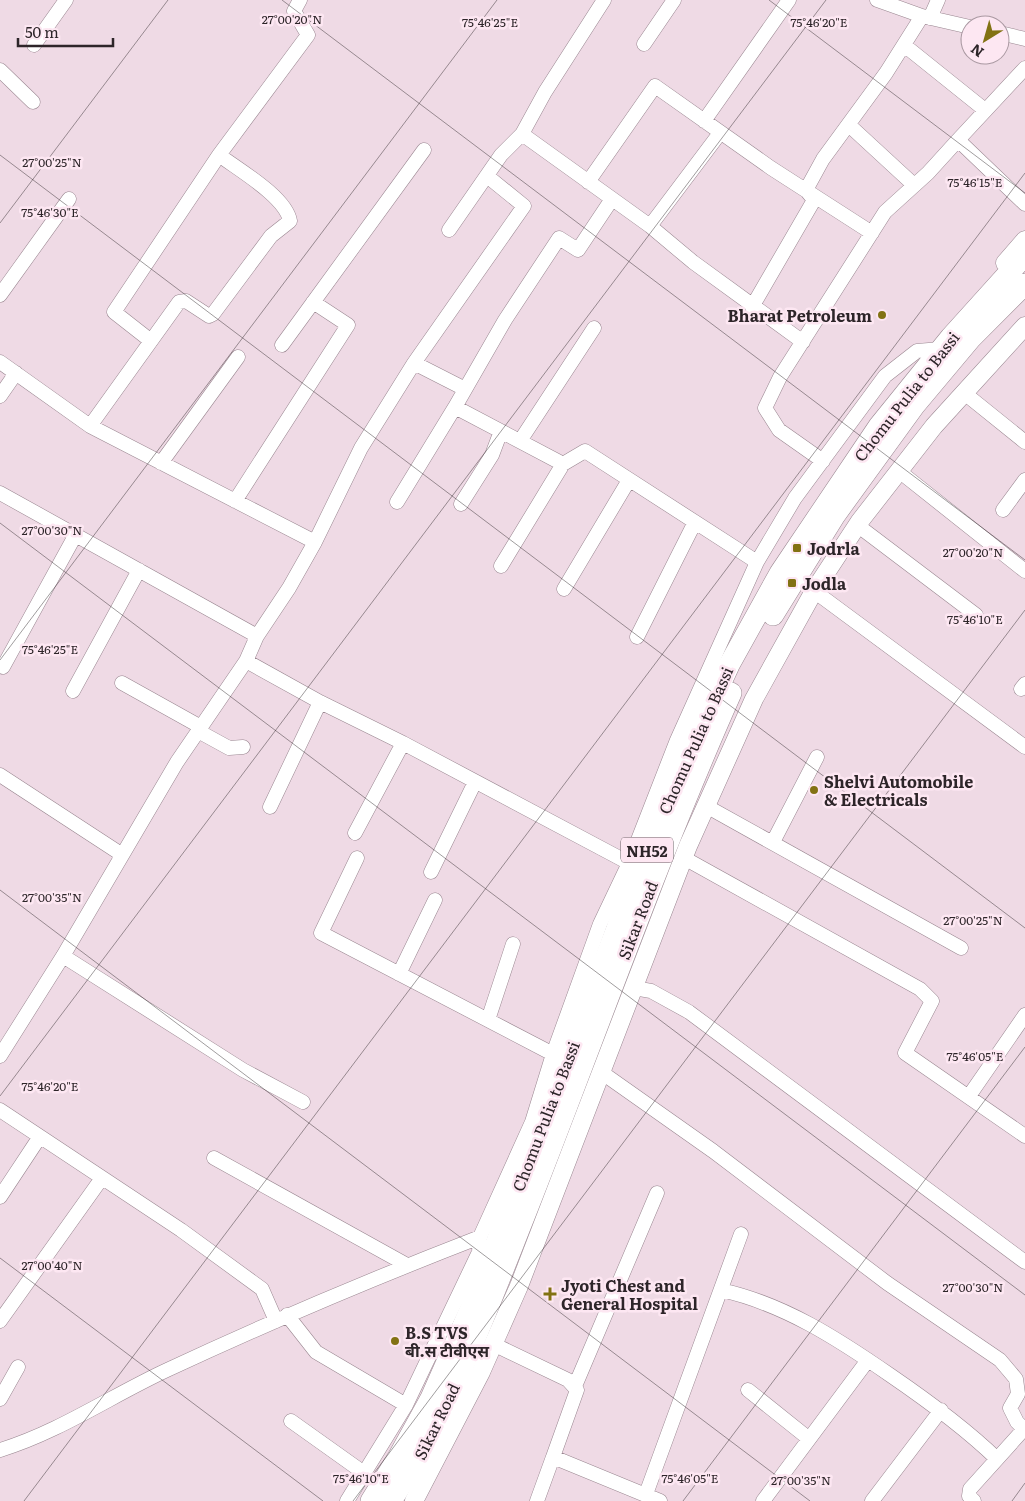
<svg xmlns="http://www.w3.org/2000/svg" width="1025" height="1501" font-family="Literata,'Noto Sans Devanagari',serif">
	<rect width="100%" height="100%" fill="#efdae5"/>
	<g fill="none" stroke-linecap="round" stroke-linejoin="round">
		<g stroke="#998690" stroke-width="15">
			<path id="minor" d="M877 0 922 16 970 27
				M930 18 938 0
				M1000 33 1025 39
				M644 44 674 0
				M34 45 66 0
				M904 45 985 110
				M1025 68 958 140 1025 204
				M0 70 33 102
				M704 121 789 0
				M850 126 914 185
				M522 134 650 226 693 262 803 342
				M588 182 655 86 771 168 872 233
				M650 226 720 133
				M449 230 501 155 522 134 545 92 604 0
				M0 295 69 199
				M752 307 814 200 806 190 823 159 886 73 922 16
				M151 341 114 312 219 155 308 35 294 11 300 0
				M282 345 424 150
				M0 362 90 426 315 542
				M414 363 361 448 315 542 289 588 257 636 246 661 320 702 403 743 629 863
				M465 389 414 363 524 206 487 176
				M963 392 1025 442
				M0 396 16 373
				M455 407 505 320 559 238 578 250 612 199
				M90 426 179 302 186 301 209 316 213 314 271 236 290 221C286 197 239 170 219 155
				M520 441 594 328
				M823 461 779 430 765 408 780 377 885 212 928 173 958 140
				M161 463 238 357
				M899 471 1025 571
				M0 493 257 636
				M235 501 348 325 313 302
				M397 502 455 407 563 464 585 451 757 562
				M461 504 492 455 501 431
				M1003 510 1025 480
				M857 525 976 615
				M501 566 563 464
				M564 589 629 480
				M814 591 1025 747
				M637 637 695 522
				M3 667 76 534
				M122 683 201 727
				M1021 689 1025 684
				M73 691 139 570
				M198 731 229 748 243 747
				M0 775 121 854
				M706 806 961 948
				M270 807 320 702
				M355 833 403 743
				M773 842 817 757
				M357 858 321 933 553 1054
				M684 858 920 989 932 1001 905 1053 1025 1136
				M431 872 475 782
				M63 956 243 1070 303 1102
				M399 974 435 900
				M634 988 651 991 689 1012 1025 1262
				M488 1020 513 944
				M0 1056 63 956 177 762 246 661
				M601 1072 713 1151 887 1283 1000 1360 1016 1379 1018 1394 1010 1408 1017 1422 1025 1430
				M969 1096 1025 1015
				M0 1110 181 1230 262 1289 276 1321
				M214 1158 407 1265
				M0 1197 39 1138
				M721 1290C784 1304 838 1339 890 1375 928 1401 964 1427 997 1459
				M287 1315 316 1352 406 1405
				M0 1321 102 1178
				M493 1344 568 1380 577 1390 553 1457 660 1501
				M575 1386 657 1193
				M748 1390 808 1438
				M0 1399 18 1367
				M291 1421 364 1473
				M0 1450C59 1432 111 1396 167 1370 270 1322 374 1278 480 1237
				M646 1494 741 1234
				M347 1501 406 1405 479 1252 480 1237 532 1122 553 1054 600 924 629 863 677 740 757 562 795 498 885 376 917 351 941 349
				M537 1501 553 1457
				M763 1501 868 1360
				M872 1501 941 1410
				M974 1501 969 1496 970 1489 1024 1429"/>
		</g>
		<g stroke="#998690" stroke-width="19">
			<path id="major" d="M1005 263 1025 240
				M414 1501 481 1372 519 1286 688 846 754 699 814 591 860 521 934 426 1025 326"/>
		</g>
		<g stroke="#998690" stroke-width="22">
			<path id="highway" d="M773 615 835 515 914 406 971 338 1025 284
				M371 1501 399 1456 431 1398 474 1301 665 803 729 665 780 573 879 426 951 337 1025 255
				M391 1501C448 1414 484 1318 522 1222 592 1046 654 866 731 693"/>
		</g>
		<use href="#minor" stroke="#fff" stroke-width="14"/>
		<use href="#major" stroke="#fff" stroke-width="18"/>
		<use href="#highway" stroke="#fff" stroke-width="21"/>
	</g>
	<path fill="none" stroke="#2d2529" stroke-width="1" stroke-opacity="0.45" d="M282 0 1025 560M769 0 1025 193M0 155 1025 928M0 223 168 0M0 523 1025 1295M0 660 497 0M0 890 810 1501M0 1096 826 0M0 1258 323 1501M24 1501 1025 173M353 1501 1025 610M683 1501 1025 1047M1012 1501 1025 1483"/>
	<g fill="#827213" stroke="#fde7f2" stroke-width="2">
		<circle cx="882" cy="315" r="5"/>
		<rect x="792" y="543" width="10" height="10" rx="2.5"/>
		<rect x="787" y="578" width="10" height="10" rx="2.5"/>
		<circle cx="814" cy="790" r="5"/>
		<path d="M547.5 1286.5h5v5h5v5h-5v5h-5v-5h-5v-5h5z"/>
		<circle cx="395" cy="1341" r="5"/>
	</g>
	<g text-anchor="middle" dominant-baseline="central" stroke-width="5" stroke-linejoin="round" paint-order="stroke">
		<rect fill="#fde7f2" stroke="#6b5f65" stroke-width="1" x="621" y="837.5" width="52" height="25" rx="4"/>
		<g font-size="15" font-weight="bold" fill="#2d2529">
			<text x="647" y="850">NH52</text>
		</g>
		<g font-size="16" font-weight="bold" fill="#2d2529" stroke="#fde7f2" text-anchor="start">
			<text x="872" y="315" text-anchor="end">Bharat Petroleum</text>
			<text x="807" y="548">Jodrla</text>
			<text x="802" y="583">Jodla</text>
			<text x="824" y="781">Shelvi Automobile<tspan x="824" dy="18">&amp; Electricals</tspan></text>
			<text x="561" y="1285">Jyoti Chest and<tspan x="561" dy="18">General Hospital</tspan></text>
			<text x="405" y="1332">B.S TVS<tspan x="405" dy="18">बी.स टीवीएस</tspan></text>
		</g>
		<g font-size="16" fill="#2d2529" stroke="#fde7f2">
			<text transform="translate(906 396) rotate(-52)">Chomu Pulia to Bassi</text>
			<text transform="translate(695 740) rotate(-66)">Chomu Pulia to Bassi</text>
			<text transform="translate(637 920) rotate(-69)">Sikar Road</text>
			<text transform="translate(545 1116) rotate(-69)">Chomu Pulia to Bassi</text>
			<text transform="translate(436 1421) rotate(-64)">Sikar Road</text>
		</g>
	</g>
	<g font-size="12" text-anchor="middle" fill="#2d2529" stroke="#fde7f2" stroke-width="5" stroke-linejoin="round" paint-order="stroke">
		<text x="292" y="24">27°00'20"N</text>
		<text x="490" y="27">75°46'25"E</text>
		<text x="819" y="27">75°46'20"E</text>
		<text x="52" y="167">27°00'25"N</text>
		<text x="975" y="187">75°46'15"E</text>
		<text x="50" y="217">75°46'30"E</text>
		<text x="52" y="535">27°00'30"N</text>
		<text x="973" y="557">27°00'20"N</text>
		<text x="975" y="624">75°46'10"E</text>
		<text x="50" y="654">75°46'25"E</text>
		<text x="52" y="902">27°00'35"N</text>
		<text x="973" y="925">27°00'25"N</text>
		<text x="975" y="1061">75°46'05"E</text>
		<text x="50" y="1091">75°46'20"E</text>
		<text x="52" y="1270">27°00'40"N</text>
		<text x="973" y="1292">27°00'30"N</text>
		<text x="361" y="1483">75°46'10"E</text>
		<text x="690" y="1483">75°46'05"E</text>
		<text x="801" y="1485">27°00'35"N</text>
	</g>
	<g transform="translate(985 40) rotate(217)"><circle r="24" fill="#fde7f2" stroke="#aa99a2"/>
	<path d="M0-4L9 19L0 12L-9 19Z" fill="#827213"/>
	<text y="-8" font-size="14" font-weight="bold" text-anchor="middle" fill="#2d2529">N</text>
	</g>
	<path d="M18 38v8h95v-8" fill="none" stroke="#2d2529" stroke-width="2.5"/>
	<text x="25" y="38" font-size="15" fill="#2d2529" stroke="#fde7f2" stroke-width="4" paint-order="stroke">50 m</text>
</svg>
